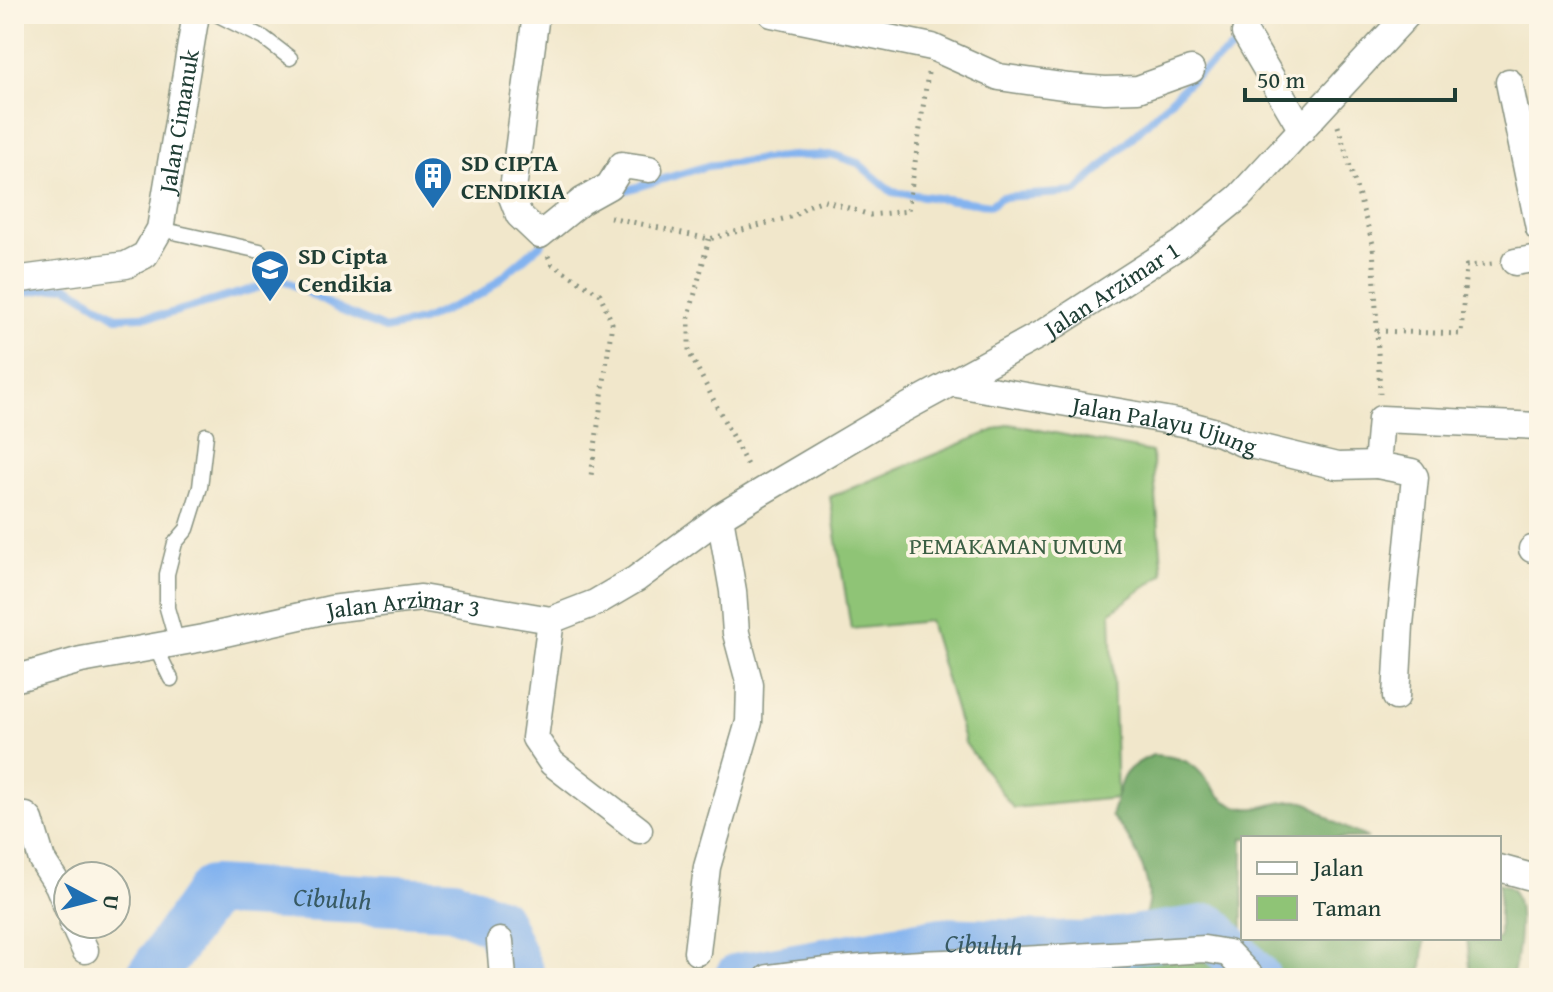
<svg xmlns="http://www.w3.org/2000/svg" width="1553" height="992" font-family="'Gentium Book Plus',serif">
	<rect width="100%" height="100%" fill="#fcf5e5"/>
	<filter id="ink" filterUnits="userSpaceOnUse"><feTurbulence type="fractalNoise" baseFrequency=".0125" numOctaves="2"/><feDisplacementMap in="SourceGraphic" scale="16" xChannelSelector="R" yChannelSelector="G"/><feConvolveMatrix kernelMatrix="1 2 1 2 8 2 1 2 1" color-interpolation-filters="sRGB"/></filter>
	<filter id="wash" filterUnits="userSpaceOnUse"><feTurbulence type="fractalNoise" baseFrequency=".006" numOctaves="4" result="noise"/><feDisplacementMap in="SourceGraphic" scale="32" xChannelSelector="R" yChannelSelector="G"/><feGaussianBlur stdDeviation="1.8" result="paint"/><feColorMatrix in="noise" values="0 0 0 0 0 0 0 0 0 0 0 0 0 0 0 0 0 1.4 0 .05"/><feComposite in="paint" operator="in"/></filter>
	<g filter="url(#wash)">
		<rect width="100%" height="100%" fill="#f1e7cb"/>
		<path fill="#8fc476" stroke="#578055" stroke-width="2" d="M1009 424 1152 452 1163 574 1111 612 1117 798 1013 808 965 743 929 621 851 629 830 497Z"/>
		<path fill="#73aa67" stroke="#49744e" stroke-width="2" d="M1153 755C1165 756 1179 757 1189 763 1208 774 1213 796 1233 805 1257 815 1275 799 1299 801 1313 802 1319 812 1330 819 1341 827 1356 832 1368 838H1243V938H1425L1421 978H1074C1090 937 1166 944 1145 875 1138 852 1128 834 1111 816 1122 783 1116 771 1153 755Z
			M1499 883C1503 885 1507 886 1511 889 1526 903 1517 959 1512 978H1471L1467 938H1499Z"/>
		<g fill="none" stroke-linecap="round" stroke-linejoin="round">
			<path stroke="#83b3ef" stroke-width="8" d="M613 194 707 166 791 156 834 155 858 163 892 192 991 205 1001 197 1076 192 1193 78 1259 29 1268 20 1270 14
				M14 294 67 286 117 317 164 315 284 280 340 310 385 329 421 321 483 293 542 243"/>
			<g stroke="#83b3ef" stroke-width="50">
				<path id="s1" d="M150 978 211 891 453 904 497 922 521 978"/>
				<path id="s2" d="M739 978 941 942 1083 947 1210 929 1256 978"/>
			</g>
		</g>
	</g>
	<g filter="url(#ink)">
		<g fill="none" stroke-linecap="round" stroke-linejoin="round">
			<g stroke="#889280" stroke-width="17">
				<path id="lane" d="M216 14 264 38 290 58
					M160 229 260 251
					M177 643 167 608V574L175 543 187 529 200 487 206 435
					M155 646 171 679"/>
			</g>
			<g stroke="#889280" stroke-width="29">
				<g id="street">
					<path d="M536 14 512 197 519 215 540 235 582 201 609 186 622 165 649 169"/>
					<path d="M772 14 932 47 999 77 1069 87 1105 90 1138 89 1191 70"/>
					<path d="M1245 33 1302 130"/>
					<path d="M1509 82 1539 228"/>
					<path d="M1515 262 1539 258"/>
					<path id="s3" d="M14 280 126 265 145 255 160 229 196 14"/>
					<path id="s4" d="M951 383 1183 423 1220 433 1242 443 1337 466 1377 465"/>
					<path d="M1532 549 1539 550"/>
					<path d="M551 620 535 738 552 763 639 830"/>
					<path id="s5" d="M14 679 81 660 203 638 331 609 421 598 551 620 595 603 636 579 720 517 761 492 883 420 1043 333 1181 244 1239 197 1408 14"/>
					<path d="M1396 697 1400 625 1415 477 1412 472 1377 465 1381 419 1539 426"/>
					<path d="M14 823 20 816H26L30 820 42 860 58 885 68 909"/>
					<path d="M1499 868 1539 879"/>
					<path d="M73 924 85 950"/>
					<path d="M500 941 503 978"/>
					<path d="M697 952 707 867 749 722 750 685 736 633 733 591 720 517"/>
					<path d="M768 978C852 966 935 963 1020 960 1081 957 1142 953 1204 949L1228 953 1252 978"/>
				</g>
			</g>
			<path stroke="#889280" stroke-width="5" stroke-dasharray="2 6" stroke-linecap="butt" d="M1338 126 1373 244 1380 394
				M610 217 709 239 794 216 807 206 824 200 870 215 908 211 928 73
				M709 239 689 316V352L749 469
				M548 256 552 264 600 294 612 323 591 476
				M1377 331 1461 334 1466 266 1492 264"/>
			<use href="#lane" stroke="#fff" stroke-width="14"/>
			<use href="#street" stroke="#fff" stroke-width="26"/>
		</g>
	</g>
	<defs>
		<g id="building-pin" transform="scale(2)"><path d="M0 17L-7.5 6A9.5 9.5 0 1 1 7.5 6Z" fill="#1f6fb2" stroke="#fcf5e5"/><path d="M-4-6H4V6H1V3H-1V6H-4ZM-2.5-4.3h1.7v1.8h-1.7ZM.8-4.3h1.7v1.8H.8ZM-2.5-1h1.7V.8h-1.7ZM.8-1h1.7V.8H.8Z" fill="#fff"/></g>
		<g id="school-pin" transform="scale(2)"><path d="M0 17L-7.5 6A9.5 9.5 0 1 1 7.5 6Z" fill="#1f6fb2" stroke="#fcf5e5"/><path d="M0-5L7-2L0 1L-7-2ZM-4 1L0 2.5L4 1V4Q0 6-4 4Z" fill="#fff"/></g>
	</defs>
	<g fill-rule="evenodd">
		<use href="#building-pin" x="433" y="176"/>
		<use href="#school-pin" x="270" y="269"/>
	</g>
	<g text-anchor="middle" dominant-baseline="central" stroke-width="7" stroke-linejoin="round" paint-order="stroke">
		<g font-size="24" fill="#1f3d34" stroke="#fcf5e5">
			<text stroke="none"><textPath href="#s3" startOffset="274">Jalan Cimanuk</textPath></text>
			<text stroke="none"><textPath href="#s5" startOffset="1200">Jalan Arzimar 1</textPath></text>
			<text stroke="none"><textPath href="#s4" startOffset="218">Jalan Palayu Ujung</textPath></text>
			<text stroke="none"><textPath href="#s5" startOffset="398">Jalan Arzimar 3</textPath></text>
		</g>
		<g font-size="24" font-weight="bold" fill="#1f3d34" stroke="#fcf5e5" text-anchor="start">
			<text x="461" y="162">SD CIPTA<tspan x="461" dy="28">CENDIKIA</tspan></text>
			<text x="298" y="255">SD Cipta<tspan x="298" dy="28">Cendikia</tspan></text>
		</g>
		<g font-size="24" fill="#3b5f44" stroke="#fcf5e5">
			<text x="1016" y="545">PEMAKAMAN UMUM</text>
		</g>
		<g font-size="26" font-style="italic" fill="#385a63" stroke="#fcf5e5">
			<text stroke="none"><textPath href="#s1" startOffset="228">Cibuluh</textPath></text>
			<text stroke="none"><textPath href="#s2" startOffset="248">Cibuluh</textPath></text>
		</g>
	</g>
	<rect width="1553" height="992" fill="none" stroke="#fcf5e5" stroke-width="48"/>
	<rect x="1241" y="836" width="260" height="104" fill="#fcf5e5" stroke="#a4ab9e" stroke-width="2"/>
	<rect x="1257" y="862" width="40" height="12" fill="#ffffff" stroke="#a4ab9e" stroke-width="2"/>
	<text x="1313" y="876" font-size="24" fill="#1f3d34">Jalan</text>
	<rect x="1257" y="896" width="40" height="24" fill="#8fc476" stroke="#a4ab9e" stroke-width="2"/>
	<text x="1313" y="916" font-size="24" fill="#1f3d34">Taman</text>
	<g transform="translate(92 900) rotate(97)"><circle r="38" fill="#fcf5e5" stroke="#a4ab9e" stroke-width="2"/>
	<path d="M0-6L14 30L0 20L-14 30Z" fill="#1f6fb2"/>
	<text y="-12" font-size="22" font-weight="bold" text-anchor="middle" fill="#1f3d34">U</text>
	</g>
	<path d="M1245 88v12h210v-12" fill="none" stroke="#1f3d34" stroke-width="4"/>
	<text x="1257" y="88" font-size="24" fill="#1f3d34" stroke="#fcf5e5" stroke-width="6" paint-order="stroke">50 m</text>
</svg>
